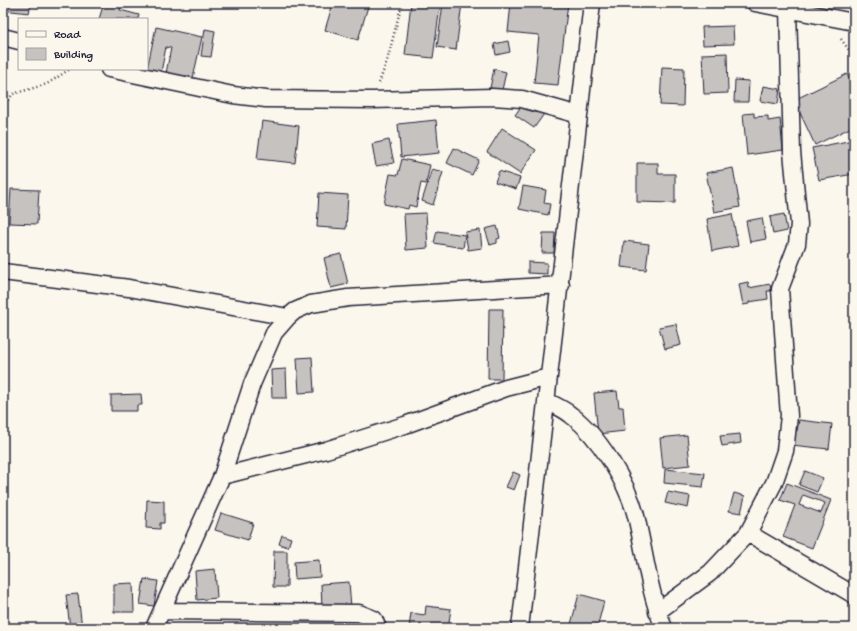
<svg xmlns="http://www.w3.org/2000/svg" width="857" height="631" font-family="'Gochi Hand',sans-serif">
	<rect width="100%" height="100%" fill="#fbf7ec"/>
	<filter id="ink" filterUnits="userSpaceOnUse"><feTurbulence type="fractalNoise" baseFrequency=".025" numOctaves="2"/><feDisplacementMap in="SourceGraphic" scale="8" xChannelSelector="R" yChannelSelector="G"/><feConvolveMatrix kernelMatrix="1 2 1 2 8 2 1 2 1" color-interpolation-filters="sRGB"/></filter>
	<g filter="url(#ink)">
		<path fill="#c6c2c0" stroke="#22223b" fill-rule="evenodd" d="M3 3H31L29 13 3 10Z
			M104 3H122L120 10 139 15 138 19H99Z
			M333 3H369L358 40 325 30Z
			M411 3 440 6 433 58 405 55Z
			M443 3H462L456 50 437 47Z
			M511 3H568L558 85 534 83 539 35 508 32Z
			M733 26 734 44 703 45 702 27Z
			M156 27 202 37 193 78 166 73 171 48 166 47 161 72 147 69Z
			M205 29 215 31 211 57 201 56Z
			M508 41 510 52 496 55 494 44Z
			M727 53 728 93 704 94 702 54Z
			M662 67 684 68 683 106 660 105Z
			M494 69 506 72 502 90 490 88Z
			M847 74 854 89V126L815 145 794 100Z
			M735 80 749 81 748 102H734Z
			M763 86 780 89 778 104 760 101Z
			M525 101 544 114 534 128 515 115Z
			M754 113V117L768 116V121L780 119 783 150 747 155 743 114Z
			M436 120 439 153 401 157 398 124Z
			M262 121 299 126 295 163 257 159Z
			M502 128 536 150 520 174 487 152Z
			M389 140 394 163 376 166 372 144Z
			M853 140 854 174 819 180 812 148Z
			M454 148 479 160 472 175 447 163Z
			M402 159 430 165 426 184 421 183 416 207 409 205 408 209 384 204 390 174 398 175Z
			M637 163H658V174H675V203L637 202Z
			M733 168 740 207 714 212 706 173Z
			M432 169 443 172 433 205 422 201Z
			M499 171 520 178 516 189 495 182Z
			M523 186 546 190 544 203 550 204 548 215 519 209Z
			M11 189 39 190 37 224 9 223Z
			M319 193 348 195 346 229 317 227Z
			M426 213 428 248 406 250 404 214Z
			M732 214 738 246 712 251 707 219Z
			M784 214 787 231 773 234 770 217Z
			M762 218 766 239 750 242 746 221Z
			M497 226 500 238 497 239V243L490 245 485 229Z
			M480 230 482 248 468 250 465 232Z
			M437 231 465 235 463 248 434 243Z
			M543 233H555L554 253H542Z
			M624 241 649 244 646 270 621 267Z
			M341 254 348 284 331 288 324 258Z
			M528 262 547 263V274L528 273Z
			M748 282 749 288 770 284 771 291H767L768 299 749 302V304L743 305 739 284Z
			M489 309H503L502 379H488Z
			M676 324 681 345 665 349 659 327Z
			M312 357 314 392 299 393 297 358Z
			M286 369 287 398H272L271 370Z
			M617 391 619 407H623L625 431 598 434 594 393Z
			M141 394 142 405H137V411H111V395Z
			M799 420 832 424 829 449 791 445 793 431H797Z
			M740 434 741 443 722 446 720 436Z
			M687 435 690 465 663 468 660 438Z
			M665 469 705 473 703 487 664 483Z
			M805 471 823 478 817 492 799 485Z
			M513 472 520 475 514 490 506 487Z
			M787 483 831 500 812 548 783 537 795 505 780 500ZM803 495 825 503 821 513 799 505Z
			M668 492 690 496 688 508 665 503Z
			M734 493 745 496 741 513 729 511Z
			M147 500 164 501V523H160V529L146 528Z
			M221 513 253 523 248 540 215 530Z
			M282 535 291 538 288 547 279 544Z
			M274 551H287V587H273Z
			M319 560 320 577 295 579 294 562Z
			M215 569 217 598 197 600 195 571Z
			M144 579 158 581 154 606 140 604Z
			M349 582 351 607 322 608 321 584Z
			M133 583 134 612H114V584Z
			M78 594 82 628H70L66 595Z
			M579 594 604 601 597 628H570Z
			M426 606 451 609 448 628H409L411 613 425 615Z
			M638 623 656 624V628H638Z
			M288 625V628H259Z"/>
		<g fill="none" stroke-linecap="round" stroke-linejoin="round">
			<g stroke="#22223b" stroke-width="19">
				<path id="street" d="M755 3 854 22
					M3 37 19 41
					M109 69 233 95 266 99 372 100 492 97 522 99 579 115
					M3 272 129 288 288 317
					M547 401C554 405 564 409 571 415 599 436 627 482 636 516 645 553 649 593 664 628
					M222 476 326 450 405 425 506 388 549 377
					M748 533 854 595
					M163 611 359 613 374 619 378 628
					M657 612 710 573 748 533 774 483 785 451 789 416 780 289 797 244 799 224 792 152 788 9
					M154 628 222 476 252 384 274 333 288 317 295 311 311 304 348 298 561 285
					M520 628 592 3"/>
			</g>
			<path stroke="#22223b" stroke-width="2.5" stroke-dasharray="1 3" stroke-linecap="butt" d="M841 39 854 57
				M379 83 387 61 402 3
				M3 106 13 94 47 84 70 69"/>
			<use href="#street" stroke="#fbf7ec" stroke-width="16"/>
		</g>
	</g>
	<rect width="857" height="631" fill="none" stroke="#fbf7ec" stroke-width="16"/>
	<rect x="8" y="8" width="841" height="615" fill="none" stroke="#22223b" stroke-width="1.5" filter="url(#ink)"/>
	<rect x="18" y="18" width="130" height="52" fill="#fbf7ec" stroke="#a4a2a5"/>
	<rect x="26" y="31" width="20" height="6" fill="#fbf7ec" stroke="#a4a2a5"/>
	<text x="54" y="38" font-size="12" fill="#22223b">Road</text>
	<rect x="26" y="48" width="20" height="12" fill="#c6c2c0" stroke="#a4a2a5"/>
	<text x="54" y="58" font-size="12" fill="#22223b">Building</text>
</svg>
